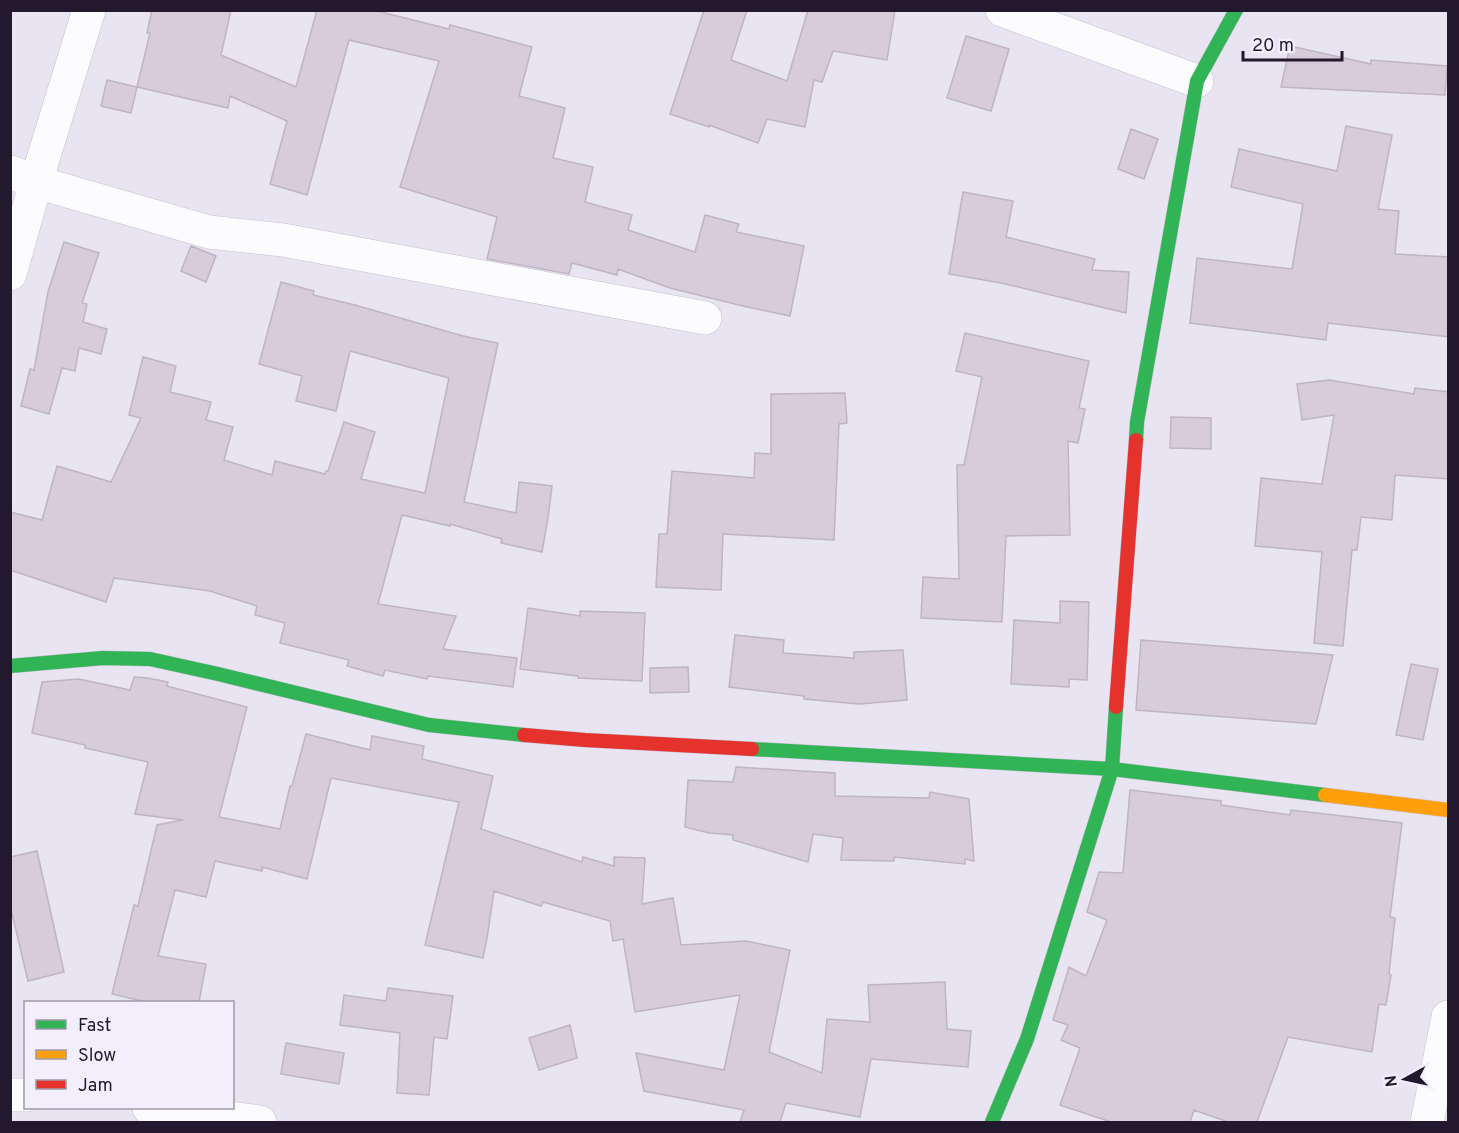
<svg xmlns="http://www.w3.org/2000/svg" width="1459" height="1133" font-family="Overpass,sans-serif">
	<rect width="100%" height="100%" fill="#e8e4f1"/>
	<path fill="#d6ccdb" stroke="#beb4c4" stroke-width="1.5" d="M152 10H231L221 55 296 87 317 10H373L449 29 450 25 532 47 519 96 565 108 553 158 593 167 585 202 632 215 628 230 695 252 705 215 739 224 736 232 804 246 790 316 743 306 670 288 618 269 617 275 572 263 569 274 487 259 497 217 400 187 439 61 349 40 307 195 270 184 287 121 230 96 228 108 137 87 150 33H147Z
		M704 10H747L731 60 787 81 808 10H895L887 60 833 51 822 82 814 80 805 127 767 119 758 143 709 125V127L670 114Z
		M966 36 1009 49 991 111 947 98Z
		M1290 46 1371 64V60L1447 66 1445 95 1281 87Z
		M107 80 137 87 131 113 101 106Z
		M1346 126 1392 135 1378 209 1399 211 1395 254 1449 257V337L1328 323 1326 340 1190 323 1197 258 1292 269 1303 204 1231 187 1239 149 1337 171Z
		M1131 129 1158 139 1144 179 1118 169Z
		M963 192 1013 201 1006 237 1095 259 1092 270 1129 272 1126 313 1001 283 949 274Z
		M64 242 99 253 82 303 87 304 83 322 107 329 101 354 79 348 75 371 62 368 49 414 21 406 30 369 34 370 48 292Z
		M191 246 216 256 206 282 181 271Z
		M281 282 314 291 313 295 355 305 463 336 498 343 464 502 516 513 519 482 552 486 548 518 542 552 501 543 502 539 450 524V526L402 515 378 604 456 616 443 649 517 658 513 687 428 676 427 679 385 670 383 676 347 666 349 660 280 643 285 623 255 615 257 606 210 591 114 578 106 602 10 570V512L42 520 57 466 111 482 141 418 129 415 143 357 176 366 170 392 211 402 206 420 233 427 224 460 272 475 275 461 325 474 326 471H328L344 422 375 432 361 479 425 493 449 378 350 351 336 411 296 401 302 376 259 364Z
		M965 333 1089 361 1079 408 1085 409 1078 443 1068 441 1070 535 1006 536 1002 622 921 618 923 577 959 579 957 465H964L982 377 956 371Z
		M1329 380 1414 394 1415 388 1449 392V479L1395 475 1392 520 1361 517 1357 550H1352L1343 646 1314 643 1322 552 1255 546 1261 478 1322 484 1334 415 1302 420 1297 384Z
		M845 393 847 423 839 424 834 540 723 534 721 590 656 587 659 534H667L672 471 754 478 755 453 771 454V394Z
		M1171 417 1211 418V449L1170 448Z
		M1060 601 1089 602 1087 680 1069 679V687L1011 684 1014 620 1060 623Z
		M528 608 580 616V611L645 613 642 681 578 678V676L520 669Z
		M735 635 784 640 783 653 854 658V652L903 650 907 700 859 704 804 699V696L729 687Z
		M1141 640 1333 655 1316 724 1136 710Z
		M1411 664 1438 669 1423 740 1396 735Z
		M688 667 689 692 650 693V668Z
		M134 677 148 678 168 682 167 686 247 707 219 817 280 829 290 786H292L306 734 370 750 372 736 424 746 422 759 493 776 481 829 582 862 583 857 614 866V857L645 858 642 904 673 898 681 945 746 941 790 950 769 1052 822 1073 827 1019 870 1022 868 985 945 982 947 1029 971 1031 968 1067 871 1059 860 1117 786 1103 780 1122H740L744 1110 644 1091 636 1053 724 1070 740 995 635 1012 623 939 613 941 610 921 543 902 541 906 494 891 487 938 483 958 425 945 459 802 331 778 307 879 262 867V871L215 861 206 897 175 890 158 956 206 964 199 1002H146L112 994 134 905 138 906 157 825 183 820 135 814 148 762 85 748V745L32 733 42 682 79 679 130 690Z
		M736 767 835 773V796L929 798 930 792 969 799 974 861 965 859V864L894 857V861L841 860 843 838 813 834 808 862 733 840V835L709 833 685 827 688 780 733 782Z
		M1130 790 1221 801V805L1290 815 1291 810 1402 823 1390 917 1395 918 1389 974 1391 975 1386 1005 1379 1004 1372 1052 1288 1037 1257 1122H1228L1194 1110 1190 1122H1111L1060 1105 1080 1048 1061 1040 1068 1025 1053 1020 1069 967 1086 976 1107 920 1087 912 1099 872 1123 873Z
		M37 851 64 972 28 981 10 905V857Z
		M388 988 453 996 447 1039 434 1037 429 1095 397 1093 400 1033 340 1025 344 995 386 1001Z
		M570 1025 577 1058 539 1070 529 1038Z
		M286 1043 344 1053 339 1084 281 1074Z"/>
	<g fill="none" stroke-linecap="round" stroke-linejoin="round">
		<g stroke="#c6bfd1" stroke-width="34">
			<path id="street" d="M1002 10 1197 81
				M10 172 36 182 209 232 283 240 705 318
				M10 274 36 182 89 10
				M10 1095H26
				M149 1108 260 1122
				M1427 1122 1448 1017"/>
		</g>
		<g stroke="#c6bfd1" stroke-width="15">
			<path id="fast" d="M1136 440 1137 422 1197 81 1236 10
				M10 666 103 658 150 659 218 674 429 725 524 735
				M752 749 1112 769 1325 795
				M992 1122 1027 1039 1112 769 1116 707"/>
		</g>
		<g stroke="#c6bfd1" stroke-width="15">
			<path id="slow" d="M1325 795 1448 810"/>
		</g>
		<g stroke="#c6bfd1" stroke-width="15">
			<path id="jam" d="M1116 707 1136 440
				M524 735 585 740 752 749"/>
		</g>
		<use href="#street" stroke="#fcfbfd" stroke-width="33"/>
		<use href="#fast" stroke="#30b455" stroke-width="14"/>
		<use href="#slow" stroke="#ff9f0a" stroke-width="14"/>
		<use href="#jam" stroke="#e5322d" stroke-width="14"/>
	</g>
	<rect width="1459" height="1133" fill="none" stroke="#22192f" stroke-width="24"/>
	<rect x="24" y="1001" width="210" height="108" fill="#f2eefb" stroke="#9f99a9" stroke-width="1.5"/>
	<rect x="36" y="1020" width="30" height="9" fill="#30b455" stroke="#9f99a9" stroke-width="1.5"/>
	<text x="78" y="1031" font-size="18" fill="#22192f">Fast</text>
	<rect x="36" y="1050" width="30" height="9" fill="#ff9f0a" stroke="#9f99a9" stroke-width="1.5"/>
	<text x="78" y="1061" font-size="18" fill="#22192f">Slow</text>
	<rect x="36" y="1080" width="30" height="9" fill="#e5322d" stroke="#9f99a9" stroke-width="1.5"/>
	<text x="78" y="1091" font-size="18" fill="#22192f">Jam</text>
	<g transform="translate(1405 1079) rotate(262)" stroke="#f2eefb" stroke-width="4.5" paint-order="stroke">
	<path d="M0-4.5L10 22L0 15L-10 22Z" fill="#22192f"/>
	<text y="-9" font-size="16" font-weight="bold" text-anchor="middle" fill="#22192f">N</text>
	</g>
	<path d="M1243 51v9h99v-9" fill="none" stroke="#22192f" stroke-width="3"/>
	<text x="1252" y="51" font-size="18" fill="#22192f" stroke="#f2eefb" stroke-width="4.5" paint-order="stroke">20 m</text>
</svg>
